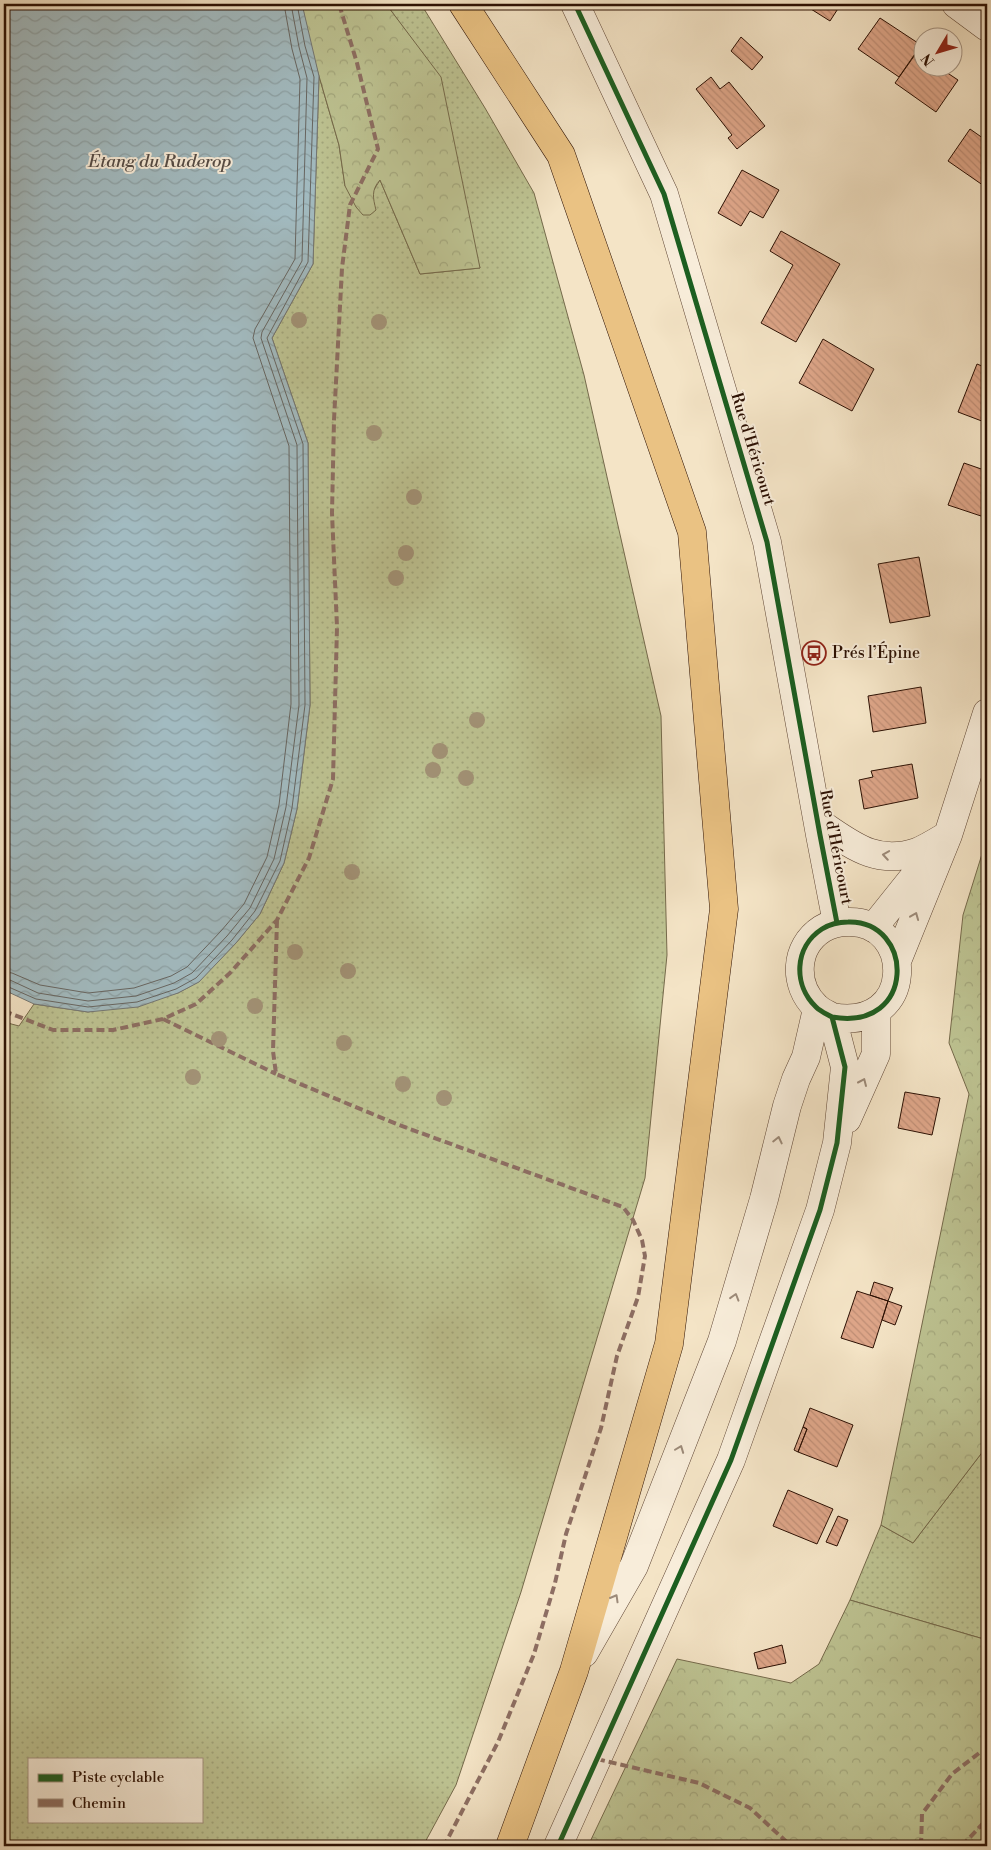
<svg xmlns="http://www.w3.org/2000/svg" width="991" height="1850" font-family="'Libre Bodoni',serif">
	<defs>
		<pattern id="grass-dots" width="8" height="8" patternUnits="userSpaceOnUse" patternTransform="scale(1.25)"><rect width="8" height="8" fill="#bec493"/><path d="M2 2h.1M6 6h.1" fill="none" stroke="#a3a77d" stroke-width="1.8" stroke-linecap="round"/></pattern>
		<pattern id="forest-crowns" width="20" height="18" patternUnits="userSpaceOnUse" patternTransform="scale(1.25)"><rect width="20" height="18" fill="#bec493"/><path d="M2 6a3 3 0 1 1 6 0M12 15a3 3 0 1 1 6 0" fill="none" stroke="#a3a77d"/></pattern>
		<pattern id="water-waves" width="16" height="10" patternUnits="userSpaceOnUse" patternTransform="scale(1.25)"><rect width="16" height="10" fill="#a2bbc1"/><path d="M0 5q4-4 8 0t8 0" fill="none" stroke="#8ca0a4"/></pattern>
		<pattern id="building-back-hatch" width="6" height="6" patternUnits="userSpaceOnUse" patternTransform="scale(1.25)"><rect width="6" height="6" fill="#dda588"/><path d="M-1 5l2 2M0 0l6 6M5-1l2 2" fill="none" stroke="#be8d74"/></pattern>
	</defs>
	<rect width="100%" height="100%" fill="#f4e4c6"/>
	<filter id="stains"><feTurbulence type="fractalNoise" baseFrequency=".004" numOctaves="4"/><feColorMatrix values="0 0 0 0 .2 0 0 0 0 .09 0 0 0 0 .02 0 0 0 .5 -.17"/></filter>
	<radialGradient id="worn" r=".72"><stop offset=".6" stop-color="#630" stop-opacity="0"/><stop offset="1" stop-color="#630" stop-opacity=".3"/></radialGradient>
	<path fill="url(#grass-dots)" stroke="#756a4b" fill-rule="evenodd" d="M386 4H421L485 108 534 193 584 375 661 716 667 955 645 1178 521 1592 456 1785 423 1846H4V1022L19 1026 34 1004 88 1012 178 993 198 982 236 943 260 914 284 863 297 809 310 705 308 443 272 338 313 264 319 76 339 145 345 186 372 193 380 180 420 274 480 268 414 42ZM29 1759H201V1821H29Z
		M987 1446V1640L850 1600 881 1525 913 1543Z"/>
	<path fill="url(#forest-crowns)" stroke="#756a4b" d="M302 4H386L441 77 480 268 420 274 380 180C371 190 373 198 376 210L370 215H363L356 207 345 186 339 145 310 45Z
		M987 838V1446L913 1543 881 1525 969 1094 949 1043 963 915Z
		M850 1600 987 1640V1846H588L677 1659 791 1683 819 1664Z"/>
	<path fill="url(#water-waves)" stroke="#737775" d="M4 4H302L319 76 313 264 272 338 308 443 310 705 297 809 284 863 260 914 236 943 199 982 178 993 138 1007 88 1012 34 1004 4 990Z"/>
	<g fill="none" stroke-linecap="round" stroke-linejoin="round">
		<path stroke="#676662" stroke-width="1" d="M4 972 12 973 40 985 88 993 134 988 171 976 187 967 221 931 244 904 267 857 279 805 291 704 289 446 253 338 255 329 295 259 300 79 292 49 284 4
			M4 979 10 980 38 993 88 1001 136 996 174 983 192 973 227 936 250 908 274 859 286 807 299 705 297 445 261 338 262 332 302 261 307 78 299 47 291 4
			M4 985 36 999 88 1007 137 1002 176 989 196 978 232 940 255 911 280 861 292 808 305 705 303 444 267 338 308 262 314 77 305 46 297 4"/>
	</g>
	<path fill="url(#building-back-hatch)" stroke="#2c1003" d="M803 4H841L830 21Z
		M880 18 921 45 899 77 858 49Z
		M741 37 763 57 752 70 731 51Z
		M917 52 924 56V68H940L958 80 936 112 895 83Z
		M711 77 720 89 729 82 765 126 737 149 728 138 732 135 696 89Z
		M970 129 987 141V188L948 161Z
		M742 170 779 190 763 218 750 211 741 226 718 213Z
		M781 231 840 264 796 342 761 323 793 265 770 251Z
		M823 339 874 369 852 411 799 383Z
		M977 364 987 368V423L958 412Z
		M964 463 987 471V518L948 505Z
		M919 557 930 616 890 623 878 564Z
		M921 687 926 723 873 732 868 696Z
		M912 764 918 798 864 809 859 780 873 777 871 771Z
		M905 1092 940 1098 932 1135 898 1128Z
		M874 1282 893 1288 888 1301 870 1295Z
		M857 1291 888 1301 873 1348 841 1338Z
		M888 1301 902 1306 895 1325 882 1320Z
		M810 1408 853 1425 837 1467 798 1452 807 1429 803 1427Z
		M803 1427 807 1429 798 1452 794 1450Z
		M788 1490 833 1509 817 1544 773 1526Z
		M838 1516 848 1520 837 1546 826 1542Z
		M782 1645 786 1663 758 1669 754 1653Z"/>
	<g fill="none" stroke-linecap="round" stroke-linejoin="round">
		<g stroke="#5e4534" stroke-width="29">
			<path id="minor" d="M575 4 664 194 767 542 820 835 837 923
				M956 4 987 27
				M818 822C851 844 875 866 917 852 927 848 938 841 948 835
				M873 928 929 858
				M897 961 948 835 987 713
				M847 1119 876 1054V1012
				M584 1653 634 1566 722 1341 764 1199 787 1106 796 1079 806 1057 817 1009
				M558 1846 731 1460 820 1210 837 1143 845 1067 832 1017C827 1014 821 1012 816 1007 793 985 794 947 822 929 830 924 839 922 848 922 915 920 917 1032 832 1017"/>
		</g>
		<g stroke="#2c1003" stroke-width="29">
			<path id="major" d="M463 4 561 155 692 532 724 909 669 1344 574 1671 510 1846"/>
		</g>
		<use href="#minor" stroke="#f8edda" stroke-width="28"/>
		<use href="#major" stroke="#eac283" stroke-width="28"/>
		<path stroke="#8d6e63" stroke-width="4" stroke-dasharray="8 4" stroke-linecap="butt" d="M277 920 273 1051 276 1074 399 1125 623 1207 633 1220 642 1240 645 1256 638 1297 617 1356 601 1428 566 1534 555 1583 534 1654 498 1742 444 1846
			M4 1011 53 1030H113L163 1019 196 1004 230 973 277 920 309 858 333 779 337 627 332 513 334 420 342 268 350 205 378 149 357 63 339 4
			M163 1019 276 1074
			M597 1759 699 1783 750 1808 791 1846
			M921 1846 922 1814 952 1774 987 1747
			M962 1846 987 1819"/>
		<g stroke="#f8edda" stroke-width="8">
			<path id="cycleway" d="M575 4 664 194 767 542 820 835 837 923
				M558 1846 731 1460 820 1210 837 1143 845 1067 832 1017C827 1014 821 1012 816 1007 793 985 794 947 822 929 830 924 839 922 848 922 915 920 917 1032 832 1017"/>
		</g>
		<use href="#cycleway" stroke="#1b5e20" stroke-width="5"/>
	</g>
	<g fill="#a29276">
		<circle cx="299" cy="320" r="8"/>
		<circle cx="379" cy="322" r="8"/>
		<circle cx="374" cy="433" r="8"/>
		<circle cx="414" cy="497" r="8"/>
		<circle cx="406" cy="553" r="8"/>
		<circle cx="396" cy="578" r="8"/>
		<circle cx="477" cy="720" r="8"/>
		<circle cx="440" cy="751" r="8"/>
		<circle cx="433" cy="770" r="8"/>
		<circle cx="466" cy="778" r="8"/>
		<circle cx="352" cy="872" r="8"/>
		<circle cx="295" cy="952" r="8"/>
		<circle cx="348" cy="971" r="8"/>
		<circle cx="255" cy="1006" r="8"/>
		<circle cx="219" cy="1039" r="8"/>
		<circle cx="344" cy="1043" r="8"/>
		<circle cx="193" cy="1077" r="8"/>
		<circle cx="403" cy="1084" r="8"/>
		<circle cx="444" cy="1098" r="8"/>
	</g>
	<defs><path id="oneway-chevron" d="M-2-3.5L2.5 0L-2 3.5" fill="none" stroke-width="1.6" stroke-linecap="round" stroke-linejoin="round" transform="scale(1.25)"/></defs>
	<g stroke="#9c8a79">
		<use href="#oneway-chevron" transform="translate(886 855) rotate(-171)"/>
		<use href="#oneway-chevron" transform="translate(915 916) rotate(-68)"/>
		<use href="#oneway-chevron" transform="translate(863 1082) rotate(-66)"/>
		<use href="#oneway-chevron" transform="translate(778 1140) rotate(-77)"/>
		<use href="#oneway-chevron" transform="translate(735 1297) rotate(-73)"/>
		<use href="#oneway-chevron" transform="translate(680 1449) rotate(-69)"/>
		<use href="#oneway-chevron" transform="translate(615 1598) rotate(-60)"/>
	</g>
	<defs>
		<g id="bus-ring" transform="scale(1.25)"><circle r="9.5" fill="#f8edda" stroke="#8f2418" stroke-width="1.5"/><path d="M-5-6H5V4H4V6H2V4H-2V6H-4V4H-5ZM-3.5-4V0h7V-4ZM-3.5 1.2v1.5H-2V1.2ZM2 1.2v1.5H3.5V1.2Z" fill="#8f2418"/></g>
	</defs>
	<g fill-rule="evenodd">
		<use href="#bus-ring" x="814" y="653"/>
	</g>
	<g text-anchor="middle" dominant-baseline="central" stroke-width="4" stroke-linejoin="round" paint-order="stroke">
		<g font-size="16" fill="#2c1003" stroke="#f8edda">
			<text transform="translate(753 449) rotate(73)">Rue d'Héricourt</text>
			<text transform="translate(836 847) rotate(79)">Rue d'Héricourt</text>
		</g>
		<g font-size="16" fill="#2c1003" stroke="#f8edda" text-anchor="start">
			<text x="832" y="653">Prés l’Épine</text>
		</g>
		<g font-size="18" font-style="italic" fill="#554c46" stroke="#f8edda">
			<text x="160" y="161">Étang du Ruderop</text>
		</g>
	</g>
	<rect width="991" height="1850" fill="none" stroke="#f4e4c6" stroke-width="20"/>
	<rect x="5" y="5" width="981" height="1840" fill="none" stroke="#2c1003" stroke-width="2.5"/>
	<rect x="10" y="10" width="971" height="1830" fill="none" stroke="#2c1003"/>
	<rect x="28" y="1758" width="175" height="65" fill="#f8edda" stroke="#a69584"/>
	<rect x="38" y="1774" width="25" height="8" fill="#1b5e20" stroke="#a69584"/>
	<text x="72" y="1782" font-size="15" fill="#2c1003">Piste cyclable</text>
	<rect x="38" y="1799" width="25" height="8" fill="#8d6e63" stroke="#a69584"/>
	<text x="72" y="1808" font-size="15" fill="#2c1003">Chemin</text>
	<g transform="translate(938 52) rotate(232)"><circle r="24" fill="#f8edda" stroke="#a69584"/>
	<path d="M0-4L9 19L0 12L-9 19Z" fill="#8f2418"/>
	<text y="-8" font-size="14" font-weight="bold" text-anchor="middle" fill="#2c1003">N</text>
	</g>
	<rect width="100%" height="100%" filter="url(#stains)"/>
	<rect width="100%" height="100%" fill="url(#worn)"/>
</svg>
